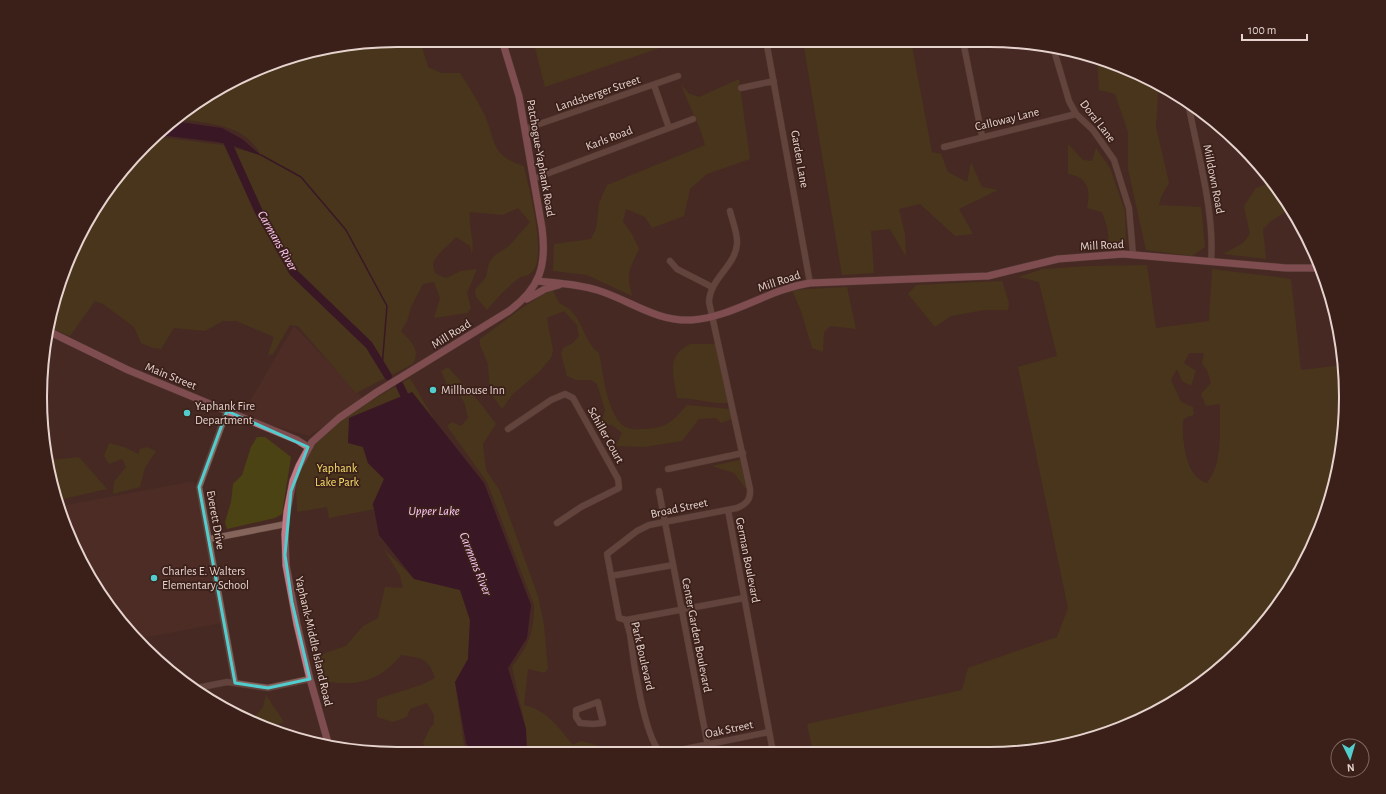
<svg xmlns="http://www.w3.org/2000/svg" width="1386" height="794" font-family="'Alegreya Sans',sans-serif">
	<rect width="100%" height="100%" fill="#462922"/>
	<path fill="#543028" d="M294 326 365 400 309 436 241 416Z
		M194 481 222 623 137 639 128 632 67 533 61 506Z"/>
	<path fill="#4c4315" fill-rule="evenodd" d="M397 40H420L428 67 441 73H460C469 87 478 101 485 116 496 142 491 156 524 166 528 186 549 259 531 273 528 276 523 276 519 278 507 287 496 299 487 310L476 297 475 290 486 277 489 263 494 256 509 246 530 222 518 208 503 215 470 212C468 227 475 239 472 254L470 246 456 237C450 244 432 258 433 265 433 268 435 272 436 274L446 278 461 271 477 269 467 293 471 308 467 313 434 318 440 298 434 282 423 284 411 307 407 321 401 331C411 342 421 349 413 364L356 393 298 326 290 325 273 354 268 355 274 337 236 321H223L205 331 174 328 161 349 153 348 141 343 134 327 103 304 95 301 70 336 50 328 52 304 100 198 158 137 223 145 261 155C245 123 206 123 175 119L180 114 282 59Z
		M533 40H683L545 87Z
		M803 41H911L932 152 941 154 948 172 967 182 971 162 982 187 998 190 959 209 973 234 955 236 920 204 899 209 905 234 906 257 890 229 871 231 874 273 842 275Z
		M1097 59 1157 83 1158 94 1156 127 1169 183 1161 197 1159 205 1201 207 1205 247 1192 256 1146 250 1128 169V132L1115 94 1099 90Z
		M739 79 750 159 707 174 690 189 684 216 652 228 645 217 626 209 623 222 632 234 639 249C629 270 626 273 632 296L587 275 553 271 554 244 591 239 596 229 599 203 607 185 705 145C700 124 688 105 681 84L688 93 699 97Z
		M1068 144 1083 160 1092 161 1096 148 1110 168 1125 211 1126 241 1121 247 1108 245C1110 234 1106 223 1102 212L1087 208C1091 190 1088 177 1068 174Z
		M1273 182 1290 209 1270 222 1263 229 1266 259 1223 254 1243 243 1250 234 1244 206 1256 188Z
		M1147 265 1156 328 1209 321 1212 269 1291 279 1301 370 1344 365 1345 374 1343 444 1327 512 1298 576 1242 649 1187 694 1104 735 1035 751 813 752 807 724 962 690 968 668 1057 637 1068 608 1018 367 1057 356 1039 282 1018 277 1043 269 1088 266ZM1189 353H1204L1202 364 1207 370 1211 383 1201 394 1206 406 1220 404C1219 430 1224 462 1207 483 1185 478 1182 439 1183 420L1187 417 1194 415 1193 407 1181 402 1171 380 1177 369 1182 381 1191 386 1196 371 1184 363Z
		M1002 281 1009 303 1008 310H984L951 316 935 327 908 294 916 285Z
		M847 287 856 329 830 326 824 332 823 352 812 348 801 311 792 290Z
		M552 289 559 303C585 314 580 339 599 353 603 371 607 421 628 428 633 430 640 429 646 429 667 428 674 420 687 405L730 409 732 419 721 423 716 418 699 419 682 441 644 447 616 446 622 433 612 425 601 424 605 410 597 384 591 380H576L567 376 561 354 563 348 573 343 579 336 577 325 564 311 547 318 553 351 551 358 539 372 513 394 502 409 490 392 488 364 480 345V339L522 308Z
		M690 344H717L728 403C710 404 696 398 677 398 674 375 665 356 690 344Z
		M448 367 481 404 496 424 483 444 486 470 500 491 538 596 544 625 548 668 545 673 528 669 524 705C547 710 559 728 573 745L581 741 596 745 602 752 527 753 526 729 512 667C529 644 534 634 534 605L487 482 447 426 452 422 461 426 468 418 465 404 460 396 448 387 441 371Z
		M410 378 435 421 412 392 349 418 363 447 368 463 384 479 372 505 374 509 329 518 327 507 297 512C297 501 295 488 297 478 309 431 372 401 410 378Z
		M257 437H265L291 457 282 514 275 518 227 529 225 522 231 502 233 484 242 475 251 447Z
		M109 443 124 447 138 454 140 449 147 447 156 451 145 468 140 487 113 494 114 482 126 467 122 459 109 464 104 456Z
		M49 457 51 460 79 457 107 489 59 500Z
		M740 460 747 490 734 473 712 466Z
		M384 549 414 579 460 590 470 620 468 659 455 682 464 745 469 753H427L423 743 430 728 434 724V715L427 703 410 709 407 717 393 722 377 717V699L421 685 435 678C428 657 421 658 401 655 380 682 351 689 318 679L322 654 346 646 363 626 378 618 385 587 403 588 400 576Z
		M266 695 284 722 269 727 252 720 263 707Z"/>
	<path fill="#2a0028" d="M173 121 222 128 242 139 262 156 225 143 160 135Z
		M412 392 484 483 531 605 527 638 508 668 526 729 527 753H472L466 743 455 682 468 659 470 620 460 590 414 579 379 535 373 504 384 479 368 463 363 447 348 443 349 418Z"/>
	<g fill="none" stroke-linecap="round" stroke-linejoin="round">
		<path stroke="#2a0028" stroke-width="1.5" d="M261 155 301 177 346 230 387 306 382 367"/>
		<path stroke="#2a0028" stroke-width="8" d="M222 139H226L259 212 293 272 369 345 388 376
			M400 386 409 405"/>
		<g stroke="#5f4742" stroke-width="7">
			<path id="minor" d="M766 40 810 283
				M963 41 982 136
				M1053 47 1069 101 1076 114 1093 130 1114 160 1129 208 1133 254
				M654 85 669 128
				M741 88 774 81
				M1188 102C1197 152 1215 212 1211 261
				M525 129 678 76
				M944 147 1076 114
				M533 179 693 119
				M670 261 677 269 712 287
				M227 411 199 487 235 683
				M508 429 551 400 565 394 573 398 618 479 619 488 581 507 557 523
				M668 469 743 453
				M659 491 709 752
				M728 510 773 752
				M209 539 286 524
				M611 576 673 565
				M626 620 744 598
				M197 688 227 682 268 688 310 679
				M598 702 603 723 593 724 580 723 576 717V710Z
				M660 752C644 735 633 660 630 634L626 620 619 618 607 554 637 531 649 525 737 508C746 504 751 500 750 489L709 302C710 278 735 267 737 244 738 234 732 220 730 211
				M670 752 769 732"/>
		</g>
		<g stroke="#5f4742" stroke-width="8">
			<path id="major" d="M537 281C557 283 578 284 597 290 630 300 656 322 692 320 733 317 769 289 810 283L988 276 1058 259 1123 254 1286 268H1320
				M527 299 545 289 559 285
				M50 332 128 370 297 440 308 447
				M329 746 310 679 297 624 286 565 285 534 287 512 293 481 299 466 312 442 339 418 377 392 509 311C540 288 547 266 542 228L519 96 502 40"/>
		</g>
		<use href="#minor" stroke="#85645c" stroke-width="6"/>
		<use href="#major" stroke="#c57887" stroke-width="7"/>
	</g>
	<path d="M0 0H1386V794H0ZM227 411 308 447 291 491 285 555 292 602 310 679 268 688 235 683 199 487Z" fill="#462922" fill-opacity=".55" fill-rule="evenodd"/>
	<path fill="none" stroke="#52cdce" stroke-width="3" stroke-linejoin="round" d="M227 411 308 447 291 491 285 555 292 602 310 679 268 688 235 683 199 487Z"/>
	<g fill="#52cdce" stroke="#3b2019" stroke-width="1.5">
		<circle cx="433" cy="390" r="4"/>
		<circle cx="187" cy="413" r="4"/>
		<circle cx="154" cy="578" r="4"/>
	</g>
	<g text-anchor="middle" dominant-baseline="central" stroke-width="3.5" stroke-linejoin="round" paint-order="stroke">
		<g font-size="12" fill="#e6d3ce" stroke="#3b2019">
			<text transform="translate(598 93) rotate(-19)">Landsberger Street</text>
			<text transform="translate(1007 119) rotate(-14)">Calloway Lane</text>
			<text transform="translate(1098 121) rotate(52)">Doral Lane</text>
			<text transform="translate(609 138) rotate(-21)">Karls Road</text>
			<text transform="translate(541 158) rotate(80)">Patchogue-Yaphank Road</text>
			<text transform="translate(800 159) rotate(80)">Garden Lane</text>
			<text transform="translate(1214 179) rotate(79)">Milldown Road</text>
			<text transform="translate(1102 245) rotate(-3)">Mill Road</text>
			<text transform="translate(779 281) rotate(-18)">Mill Road</text>
			<text transform="translate(451 334) rotate(-32)">Mill Road</text>
			<text transform="translate(171 376) rotate(22)">Main Street</text>
			<text transform="translate(606 435) rotate(61)">Schiller Court</text>
			<text transform="translate(679 508) rotate(-12)">Broad Street</text>
			<text transform="translate(216 520) rotate(80)">Everett Drive</text>
			<text transform="translate(748 560) rotate(79)">German Boulevard</text>
			<text transform="translate(697 635) rotate(79)">Center Garden Boulevard</text>
			<text transform="translate(314 641) rotate(77)">Yaphank-Middle Island Road</text>
			<text transform="translate(643 656) rotate(77)">Park Boulevard</text>
			<text transform="translate(729 729) rotate(-12)">Oak Street</text>
		</g>
		<g font-size="12" fill="#e6d3ce" stroke="#3b2019" text-anchor="start">
			<text x="441" y="390">Millhouse Inn</text>
			<text x="195" y="406">Yaphank Fire<tspan x="195" dy="14">Department</tspan></text>
			<text x="162" y="571">Charles E. Walters<tspan x="162" dy="14">Elementary School</tspan></text>
		</g>
		<g font-size="12" fill="#f8e269" stroke="#3b2019">
			<text x="337" y="468">Yaphank<tspan x="337" dy="14">Lake Park</tspan></text>
		</g>
		<g font-size="13" font-style="italic" fill="#fdc8f7" stroke="#3b2019">
			<text transform="translate(277 241) rotate(60)">Carmans River</text>
			<text x="434" y="511">Upper Lake</text>
			<text transform="translate(475 564) rotate(68)">Carmans River</text>
		</g>
	</g>
	<path d="M0 0H1386V794H0ZM397 47H989A350 350 0 0 1 1339 397V397A350 350 0 0 1 989 747H397A350 350 0 0 1 47 397V397A350 350 0 0 1 397 47Z" fill="#3b2019" fill-rule="evenodd"/>
	<path fill="none" stroke="#e6d3ce" stroke-width="2" d="M397 47H989A350 350 0 0 1 1339 397V397A350 350 0 0 1 989 747H397A350 350 0 0 1 47 397V397A350 350 0 0 1 397 47Z"/>
	<g transform="translate(1350 758) rotate(175)"><circle r="19" fill="#3b2019" stroke="#7f6861"/>
	<path d="M0-3L7 15L0 10L-7 15Z" fill="#52cdce"/>
	<text y="-6" font-size="11" font-weight="bold" text-anchor="middle" fill="#e6d3ce">N</text>
	</g>
	<path d="M1242 34v6h65v-6" fill="none" stroke="#e6d3ce" stroke-width="2"/>
	<text x="1248" y="34" font-size="12" fill="#e6d3ce" stroke="#3b2019" stroke-width="3" paint-order="stroke">100 m</text>
</svg>
